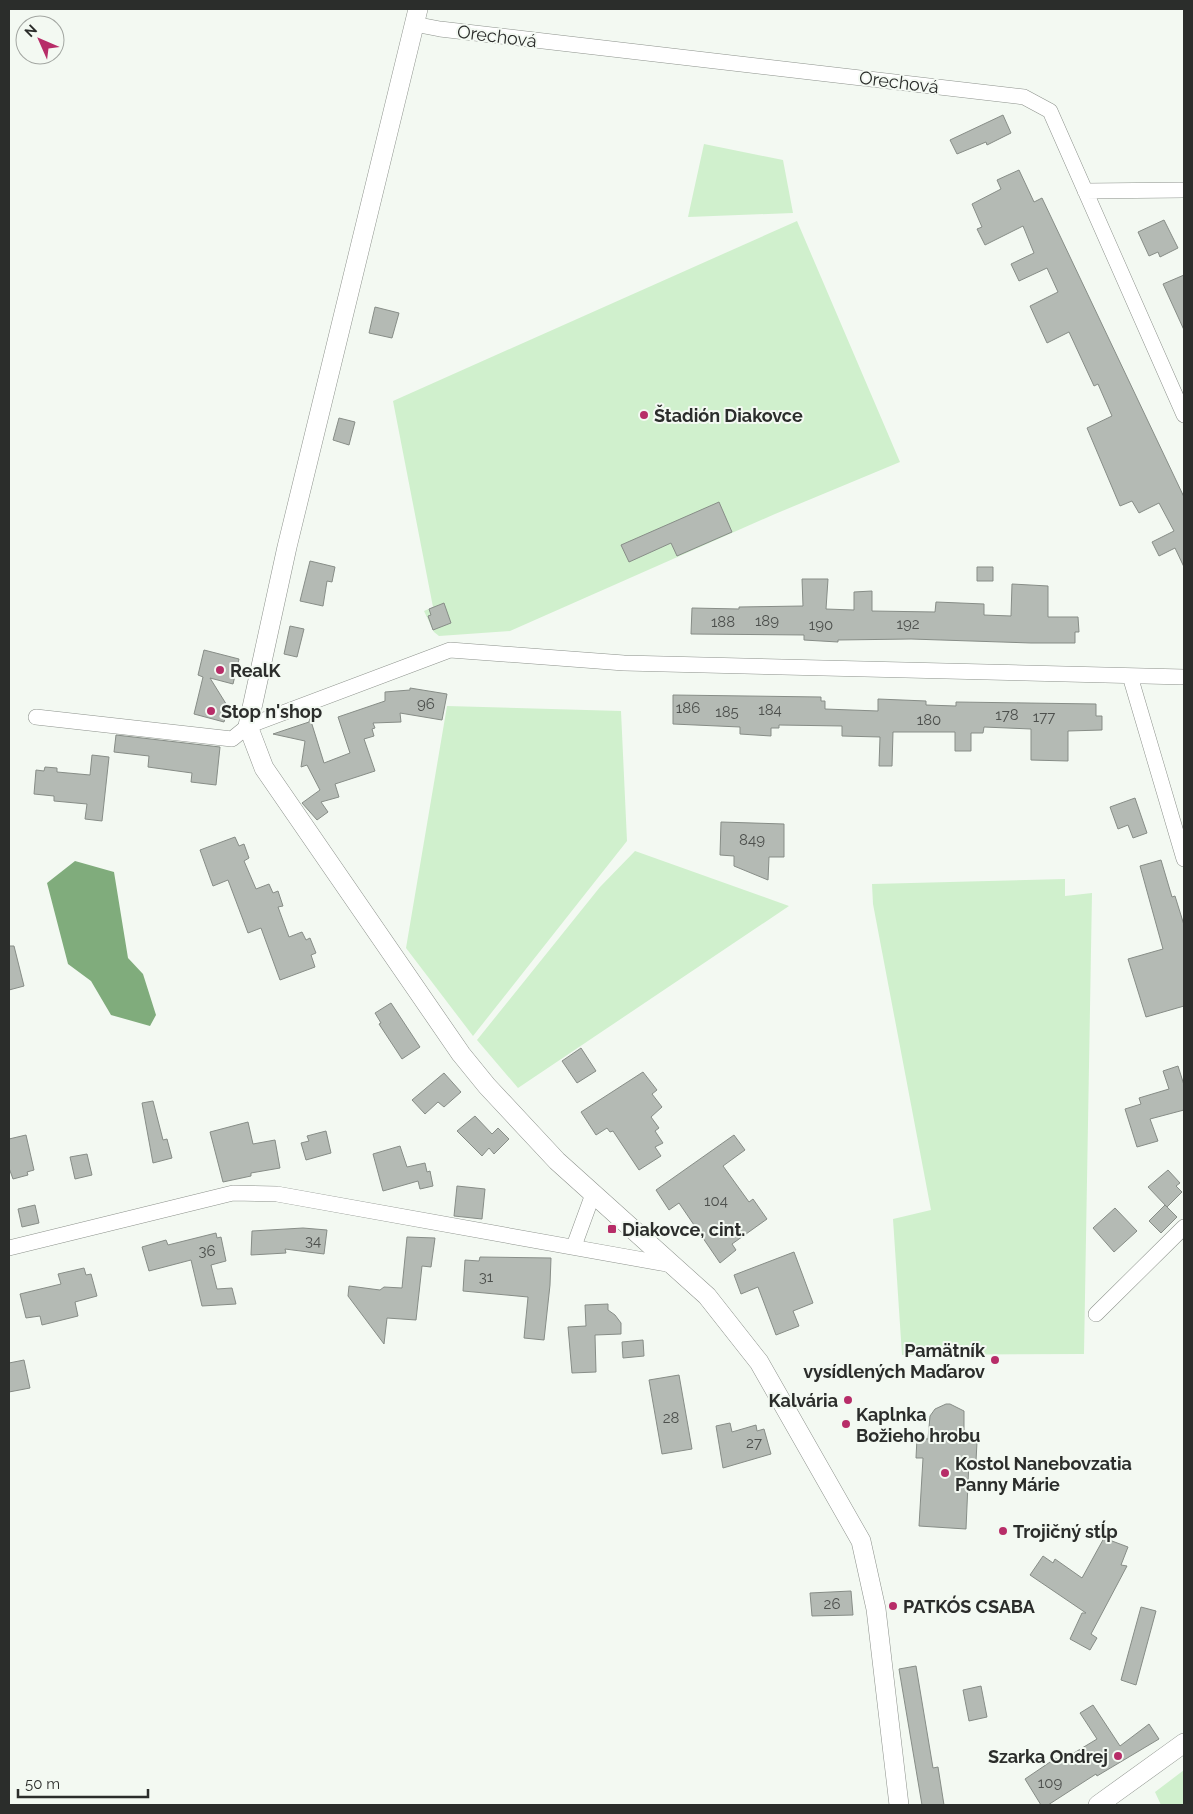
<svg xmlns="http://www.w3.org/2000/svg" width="1193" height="1814" font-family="Raleway,sans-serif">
	<rect width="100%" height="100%" fill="#f3f9f2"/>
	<path fill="#d0f0cd" d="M704 144 783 160 793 213 688 217Z
		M797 221 900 462 775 514 510 631 439 636 434 632 424 611 433 607 393 401Z
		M447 706 621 711 627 841 473 1036 406 948Z
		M635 851 789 906 518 1088 477 1040 600 887Z
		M1065 879V896L1092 893 1084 1354 902 1355 893 1219 931 1210 873 904 872 884Z
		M1184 1770V1805H1161L1155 1792Z"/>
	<path fill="#80ac7c" d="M75 861 114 872 128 958 143 974 156 1015 150 1026 111 1015 91 981 68 964 47 883Z"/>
	<path fill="#b4bab4" stroke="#878d87" d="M1003 115 1011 133 987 145 986 142 957 154 950 140Z
		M1019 170 1034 202 1042 198 1184 497V567L1175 548 1159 556 1152 542 1174 531 1159 503 1139 513 1132 501 1120 506 1087 428 1112 416 1098 384 1094 386 1069 332 1047 343 1030 306 1058 292 1047 268 1019 281 1011 264 1034 253 1023 226 985 245 977 229 982 227 972 204 1001 189 997 180Z
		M1164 220 1178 248 1160 257 1158 252 1149 256 1138 232Z
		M1184 275V330L1163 284Z
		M375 307 399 313 392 338 369 333Z
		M339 418 355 422 349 445 333 440Z
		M719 502 732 532 677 556 671 543 629 562 621 545Z
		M310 561 335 567 332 582 327 581 323 606 300 601Z
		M977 567H993V581H977Z
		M802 579H828L826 609 854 610V592L872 591V611L935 612 936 602 984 604V615L1011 616 1012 584 1048 586V617H1078L1079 632H1075V643H1031L911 639 838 640V642L804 640V635L691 634 692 608 739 609V607L803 606Z
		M444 603 451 623 433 630 428 616 431 615 429 609Z
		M290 626 304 629 297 657 284 654Z
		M204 650 239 659 233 684 210 678 228 707 224 722 194 714 203 677 198 675Z
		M410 688 447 694 442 720 400 713 401 722 373 723 375 728 372 729 374 736 364 739 375 771 335 784 339 797 321 802 328 812 317 820 302 803 320 790 307 765 301 767 305 741 273 734 309 722 310 718 324 763 350 753 338 717 385 701V692L410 690Z
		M673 695 821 697V701H825V709L878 711V699L926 701V705L956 706V702L1096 704V716H1102V730L1068 731V761L1031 760V729L984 727 983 733H971V751H955V732H893L892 766H879L880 737 842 736V726L779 725V728H771V736L740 734V727L673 724Z
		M116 735 220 747 216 785 191 782 192 773 148 767 149 756 114 752Z
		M92 755 109 757 102 821 85 819 87 804 54 801V796L34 794 36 770 44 771 45 767 57 768V772L90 775Z
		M1135 798 1147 833 1133 838 1128 825 1118 829 1110 807Z
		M721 822 784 824V857H769L768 880 734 866V856L720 855Z
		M235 837 239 846 244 844 249 858 244 861 256 889 269 884 273 893 278 891 283 906 278 907 289 937 302 932 306 940 310 938 316 953 311 955 315 967 280 980 261 928 248 933 228 880 213 886 200 850Z
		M1161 860 1172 897 1175 896 1184 925V1006L1146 1017 1128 959 1163 949 1140 866Z
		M9 946H14L24 986 9 990Z
		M391 1003 420 1047 402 1059 379 1024 381 1023 375 1013Z
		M581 1048 596 1071 577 1083 562 1061Z
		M1178 1066 1184 1085V1110L1150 1119 1158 1141 1137 1147 1125 1109 1141 1104 1139 1098 1169 1089 1163 1071Z
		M643 1072 657 1090 652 1094 662 1107 651 1117 659 1128 655 1131 663 1143 655 1147 661 1156 639 1170 613 1131 610 1132 607 1128 596 1135 581 1112Z
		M444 1073 461 1092 444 1107 438 1102 425 1114 412 1100Z
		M153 1101 163 1140 167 1139 172 1158 153 1163 142 1103Z
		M475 1116 492 1134 498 1128 509 1139 494 1154 489 1148 482 1156 457 1131Z
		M248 1122 253 1144 275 1140 280 1168 251 1173V1176L223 1182 210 1132Z
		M326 1131 331 1153 306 1160 301 1143 309 1141 307 1136Z
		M26 1135 34 1170 27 1172 28 1175 13 1179 9 1168V1139Z
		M734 1135 745 1150 723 1166 749 1202 753 1199 767 1219 732 1244 736 1250 720 1263 679 1203 669 1210 656 1190Z
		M400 1146 407 1167 425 1163 427 1172 430 1171 433 1186 420 1189 418 1181 383 1191 373 1154Z
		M87 1154 92 1175 75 1179 70 1157Z
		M1168 1170 1180 1183 1176 1186 1182 1192 1167 1207 1148 1187Z
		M457 1186 485 1189 482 1219 454 1216Z
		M35 1205 39 1223 22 1227 18 1209Z
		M1165 1205 1177 1217 1161 1233 1149 1221Z
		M1115 1208 1137 1231 1114 1252 1093 1228Z
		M303 1228 327 1230 324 1254 285 1249 286 1253 251 1255 252 1231Z
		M216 1233 217 1238 221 1237 226 1261 211 1265 217 1289 232 1288 236 1304 202 1306 191 1260 149 1271 142 1247 166 1240 168 1245Z
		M407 1237 435 1238 431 1267 422 1266 416 1320 387 1318 384 1344 348 1296 349 1286 380 1290 384 1287 402 1288Z
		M794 1252 813 1303 793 1311 799 1326 776 1335 758 1287 741 1294 734 1275Z
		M480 1257 551 1258 550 1285 544 1340 524 1338 528 1297 463 1291 465 1260 479 1261Z
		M84 1268 86 1275 91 1274 97 1296 75 1302 78 1316 42 1325 40 1316 26 1318 20 1294 61 1284 58 1274Z
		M608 1304V1310L615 1315 621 1323V1334L595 1335 596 1372 572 1373 568 1327 586 1326 585 1305Z
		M643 1340 644 1356 623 1358 622 1342Z
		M24 1360 30 1388 9 1392V1363Z
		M679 1375 692 1449 662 1454 649 1380Z
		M946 1404H950L964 1411V1431L972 1433 977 1442 976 1461H969L966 1529 919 1526 923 1458H916L917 1438 928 1439 930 1416 935 1409Z
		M730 1423 732 1432 756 1425 757 1431 764 1429 771 1454 723 1468 716 1426Z
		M1104 1538 1128 1547 1121 1565 1127 1566 1091 1634 1097 1638 1090 1650 1070 1639 1082 1613H1086L1030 1575 1043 1556 1053 1563 1055 1559 1082 1578Z
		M851 1591 853 1615 812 1616 810 1593Z
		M1141 1607 1156 1611 1136 1685 1121 1680Z
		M916 1666 933 1768 938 1767 944 1805H922L899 1669Z
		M981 1686 987 1717 969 1721 963 1690Z
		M1093 1705 1120 1746 1149 1724 1159 1739 1097 1776 1096 1774 1048 1805H1041L1025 1779 1056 1758 1059 1762 1097 1739 1080 1713Z"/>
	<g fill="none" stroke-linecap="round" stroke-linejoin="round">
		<g stroke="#8d928c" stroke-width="16">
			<path id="minor" d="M414 24 440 29 1024 97 1050 111 1184 415
				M1085 191 1184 190
				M1130 676 1184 859
				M36 717 232 739 248 726 450 650 624 663 1184 677
				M574 1246 593 1194
				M9 1248 233 1193 277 1194 672 1265
				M1096 1314 1184 1227"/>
		</g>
		<g stroke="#8d928c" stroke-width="20">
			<path id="tertiary" d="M418 9 287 547 248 726 264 768 461 1054 487 1086 557 1161 707 1296 759 1362 861 1541 876 1609 899 1805
				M1098 1805 1184 1743"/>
		</g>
		<use href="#minor" stroke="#fff" stroke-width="15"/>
		<use href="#tertiary" stroke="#fff" stroke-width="19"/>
	</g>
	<g fill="#b72d68" stroke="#f3f9f2" stroke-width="2">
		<circle cx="644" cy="415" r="5"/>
		<circle cx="220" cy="670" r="5"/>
		<circle cx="211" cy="711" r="5"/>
		<rect x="607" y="1224" width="10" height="10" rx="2.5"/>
		<circle cx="995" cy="1360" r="5"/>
		<circle cx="848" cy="1400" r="5"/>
		<circle cx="846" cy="1424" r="5"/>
		<circle cx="945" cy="1473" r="5"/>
		<circle cx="1003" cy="1531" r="5"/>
		<circle cx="893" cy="1606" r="5"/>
		<circle cx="1118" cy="1756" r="5"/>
	</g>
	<g text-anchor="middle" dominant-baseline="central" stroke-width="4" stroke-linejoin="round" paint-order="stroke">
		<g font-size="15" fill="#4d504d">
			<text x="767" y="621">189</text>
			<text x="723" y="622">188</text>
			<text x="908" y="624">192</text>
			<text x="821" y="625">190</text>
			<text x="426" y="704">96</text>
			<text x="688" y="708">186</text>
			<text x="770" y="710">184</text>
			<text x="727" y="712">185</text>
			<text x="1007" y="715">178</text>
			<text x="1044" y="717">177</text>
			<text x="929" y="720">180</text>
			<text x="752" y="840">849</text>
			<text x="716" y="1201">104</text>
			<text x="313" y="1241">34</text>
			<text x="207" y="1251">36</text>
			<text x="486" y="1277">31</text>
			<text x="671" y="1418">28</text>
			<text x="754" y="1443">27</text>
			<text x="832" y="1604">26</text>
			<text x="1050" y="1783">109</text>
		</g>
		<g font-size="18" fill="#2b2d2b" stroke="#f3f9f2">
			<text transform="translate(497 36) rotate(7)">Orechová</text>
			<text transform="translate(899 82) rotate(7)">Orechová</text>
		</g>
		<g font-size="18" font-weight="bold" fill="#2b2d2b" stroke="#f3f9f2" text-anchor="start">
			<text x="654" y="415">Štadión Diakovce</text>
			<text x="230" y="670">RealK</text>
			<text x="221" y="711">Stop n'shop</text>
			<text x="622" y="1229">Diakovce, cint.</text>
			<text x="985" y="1350" text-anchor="end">Pamätník<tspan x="985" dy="21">vysídlených Maďarov</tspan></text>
			<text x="838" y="1400" text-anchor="end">Kalvária</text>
			<text x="856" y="1414">Kaplnka<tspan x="856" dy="21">Božieho hrobu</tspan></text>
			<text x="955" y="1463">Kostol Nanebovzatia<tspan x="955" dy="21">Panny Márie</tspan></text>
			<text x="1013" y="1531">Trojičný stĺp</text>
			<text x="903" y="1606">PATKÓS CSABA</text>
			<text x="1108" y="1756" text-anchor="end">Szarka Ondrej</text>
		</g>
	</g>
	<rect width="1193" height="1814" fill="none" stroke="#2b2d2b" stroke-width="20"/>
	<g transform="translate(40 40) rotate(315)"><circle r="24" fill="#f3f9f2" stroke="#a3a7a2"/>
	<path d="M0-4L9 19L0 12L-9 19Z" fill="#b72d68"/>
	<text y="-8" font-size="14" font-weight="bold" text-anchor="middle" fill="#2b2d2b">N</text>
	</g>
	<path d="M18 1789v8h130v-8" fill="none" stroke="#2b2d2b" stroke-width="2.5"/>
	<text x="25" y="1789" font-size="15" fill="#2b2d2b" stroke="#f3f9f2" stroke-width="4" paint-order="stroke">50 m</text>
</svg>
